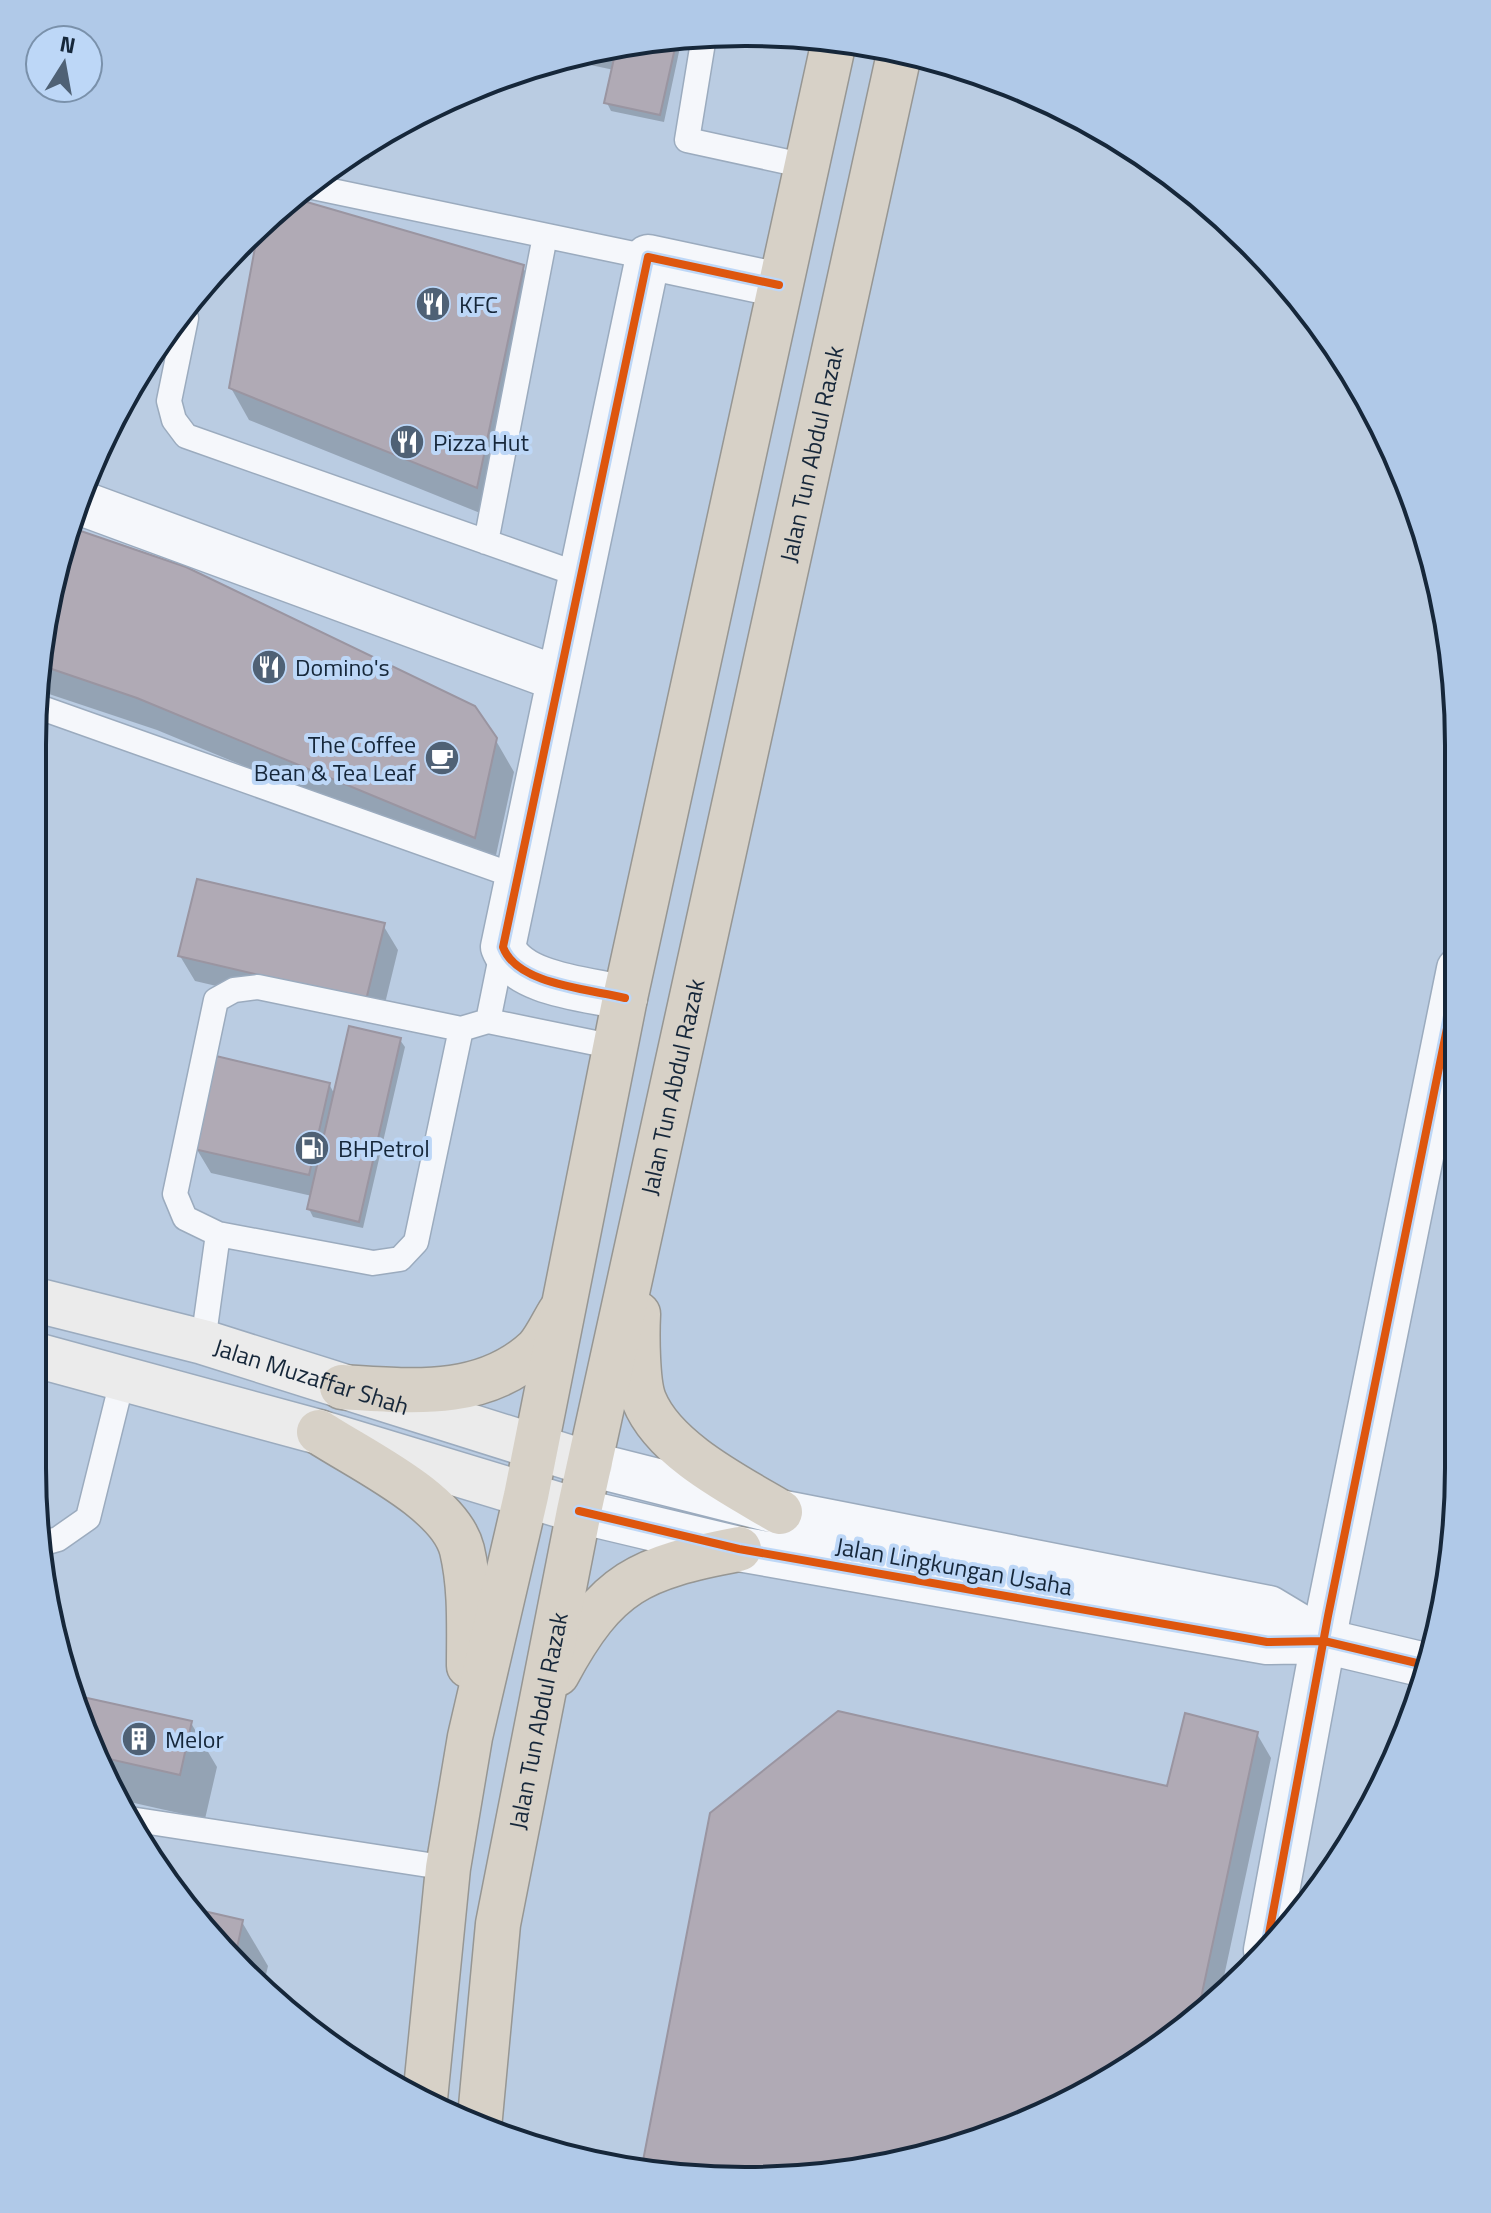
<svg xmlns="http://www.w3.org/2000/svg" width="1491" height="2213" font-family="'Titillium Web',sans-serif">
	<rect width="100%" height="100%" fill="#bacce2"/>
	<path fill="#0003" d="M682 38 664 122 611 111 607 103 614 70 562 59 606 46Z
		M373 139 369 160 345 156 349 153Z
		M522 266 541 299 495 519 249 420 231 388Z
		M72 530 495 739 514 772 493 869 157 730 37 690 46 607Z
		M383 925 398 950 380 1024 195 981 180 956Z
		M400 1040 405 1047 363 1228 313 1217 309 1209 312 1196 211 1173 196 1148 329 1084 335 1095Z
		M70 1696 191 1723 217 1767 205 1819 121 1800Z
		M1257 1734 1271 1758 1220 1995 1102 2086 885 2167 698 2179 644 2167 712 1814 1168 1788Z
		M197 1912 242 1922 268 1966 264 1983Z"/>
	<path fill="#b0aab5" stroke="#9a95a1" stroke-width="2" d="M677 39 660 115 604 103 617 45Z
		M293 198 524 265 477 488 229 388 259 226Z
		M72 528 186 567 475 706 497 738 475 838 137 698 40 665 46 607Z
		M197 879 385 923 366 1000 178 956Z
		M349 1026 401 1038 359 1222 307 1209Z
		M216 1056 330 1083 309 1175 194 1149Z
		M69 1694 192 1721 180 1775 100 1757Z
		M838 1711 1167 1786 1185 1713 1258 1732 1198 2012 1102 2086 885 2167 698 2179 642 2166 710 1813Z
		M195 1909 243 1920 236 1953Z"/>
	<g fill="none" stroke-linecap="round" stroke-linejoin="round">
		<g stroke="#9babbe" stroke-width="27">
			<path id="lane" d="M704 36 687 140 806 166
				M308 186 648 257
				M186 318 169 401 174 420 186 436 580 575
				M486 542 545 236
				M36 706 518 877
				M488 1021 503 947
				M218 1234 185 1218 175 1194 216 1000 234 990 258 987 461 1029
				M203 1342 218 1234 373 1263 400 1259 416 1242 461 1029 488 1021 615 1047
				M44 1543 58 1539 88 1518 123 1377
				M130 1819 448 1868"/>
		</g>
		<g stroke="#9babbe" stroke-width="47">
			<path id="street" d="M81 503 559 679
				M625 998C589 989 517 985 503 947L648 257 779 285
				M590 1464 780 1512 1269 1608 1324 1641
				M579 1511 739 1549 1267 1642 1324 1641 1425 1665
				M1266 1950 1328 1616 1459 969"/>
		</g>
		<g stroke="#9babbe" stroke-width="47">
			<g id="secondary">
				<path id="s1" d="M32 1299 203 1342 590 1464"/>
				<path d="M32 1354 319 1432 579 1511"/>
			</g>
		</g>
		<g stroke="#969693" stroke-width="47">
			<g id="highway">
				<path d="M638 1314C637 1334 637 1382 644 1400 664 1450 736 1486 780 1512"/>
				<path d="M342 1387C410 1391 483 1400 537 1349 546 1339 553 1323 560 1312"/>
				<path d="M319 1432C360 1459 450 1501 462 1550 471 1588 469 1628 469 1666"/>
				<path d="M557 1674C607 1581 640 1568 739 1549"/>
				<path d="M425 2099 448 1868 470 1737 526 1496 625 998 834 41"/>
				<path id="s2" d="M479 2128 498 1924 579 1511 900 50"/>
			</g>
		</g>
		<use href="#lane" stroke="#f5f7fb" stroke-width="24"/>
		<use href="#street" stroke="#f5f7fb" stroke-width="44"/>
		<use href="#secondary" stroke="#ebebeb" stroke-width="44"/>
		<use href="#highway" stroke="#d7d1c7" stroke-width="44"/>
		<g stroke="#bdd7f7" stroke-width="13">
			<path id="cycleway" d="M625 998C589 989 517 985 503 947L648 257 779 285
				M579 1511 739 1549 1267 1642 1324 1641 1425 1665
				M1266 1950 1328 1616 1459 969"/>
		</g>
		<use href="#cycleway" stroke="#de560e" stroke-width="8"/>
	</g>
	<defs>
		<g id="restaurant-disc" transform="scale(1.8)"><circle r="9.5" fill="#4f6175" stroke="#bdd7f7"/><path d="M-5-6h1v4h1v-4h1v4h1v-4h1v5L-1.5 .5V6h-2V.5L-5-1ZM5-6V6H3V1.5H1.5Q1.5-4 5-6Z" fill="#fff"/></g>
		<g id="cafe-disc" transform="scale(1.8)"><circle r="9.5" fill="#4f6175" stroke="#bdd7f7"/><path d="M-5.5-4.5H6V0H3Q3 3.5 0 3.5H-2.5Q-5.5 3.5-5.5 0ZM3-3.2v2h1.7v-2ZM-6 4.5H4V6H-6Z" fill="#fff"/></g>
		<g id="fuel-disc" transform="scale(1.8)"><circle r="9.5" fill="#4f6175" stroke="#bdd7f7"/><path d="M-5.5-6h7V0h2V4h1.3V-2.5L3-4.5l.8-.8L6-3V5H2.5V1h-1V6h-7ZM-4.2-4.7v3.2H.2V-4.7Z" fill="#fff"/></g>
		<g id="building-disc" transform="scale(1.8)"><circle r="9.5" fill="#4f6175" stroke="#bdd7f7"/><path d="M-4-6H4V6H1V3H-1V6H-4ZM-2.5-4.3h1.7v1.8h-1.7ZM.8-4.3h1.7v1.8H.8ZM-2.5-1h1.7V.8h-1.7ZM.8-1h1.7V.8H.8Z" fill="#fff"/></g>
	</defs>
	<g fill-rule="evenodd">
		<use href="#restaurant-disc" x="433" y="304"/>
		<use href="#restaurant-disc" x="407" y="442"/>
		<use href="#restaurant-disc" x="269" y="667"/>
		<use href="#cafe-disc" x="442" y="758"/>
		<use href="#fuel-disc" x="312" y="1148"/>
		<use href="#building-disc" x="139" y="1739"/>
	</g>
	<g text-anchor="middle" dominant-baseline="central" stroke-width="8" stroke-linejoin="round" paint-order="stroke">
		<g font-size="24" fill="#16273a" stroke="#bdd7f7" text-anchor="start">
			<text x="459" y="304">KFC</text>
			<text x="433" y="442">Pizza Hut</text>
			<text x="295" y="667">Domino's</text>
			<text x="416" y="744" text-anchor="end">The Coffee<tspan x="416" dy="28">Bean &amp; Tea Leaf</tspan></text>
			<text x="338" y="1148">BHPetrol</text>
			<text x="165" y="1739">Melor</text>
		</g>
		<g font-size="24" fill="#16273a" stroke="#bdd7f7">
			<text stroke="none"><textPath href="#s2" startOffset="1708">Jalan Tun Abdul Razak</textPath></text>
			<text stroke="none"><textPath href="#s2" startOffset="1060">Jalan Tun Abdul Razak</textPath></text>
			<text stroke="none"><textPath href="#s1" startOffset="290">Jalan Muzaffar Shah</textPath></text>
			<text transform="translate(954 1566) rotate(10)">Jalan Lingkungan Usaha</text>
			<text stroke="none"><textPath href="#s2" startOffset="412">Jalan Tun Abdul Razak</textPath></text>
		</g>
	</g>
	<path d="M0 0H1491V2213H0ZM745 46H746A699 699 0 0 1 1445 745V1468A699 699 0 0 1 746 2167H745A699 699 0 0 1 46 1468V745A699 699 0 0 1 745 46Z" fill="#b0c9e8" fill-rule="evenodd"/>
	<path fill="none" stroke="#16273a" stroke-width="4" d="M745 46H746A699 699 0 0 1 1445 745V1468A699 699 0 0 1 746 2167H745A699 699 0 0 1 46 1468V745A699 699 0 0 1 745 46Z"/>
	<g transform="translate(64 64) rotate(11)"><circle r="38" fill="#bdd7f7" stroke="#7a91ab" stroke-width="2"/>
	<path d="M0-6L14 30L0 20L-14 30Z" fill="#4f6175"/>
	<text y="-12" font-size="22" font-weight="bold" text-anchor="middle" fill="#16273a">N</text>
	</g>
</svg>
